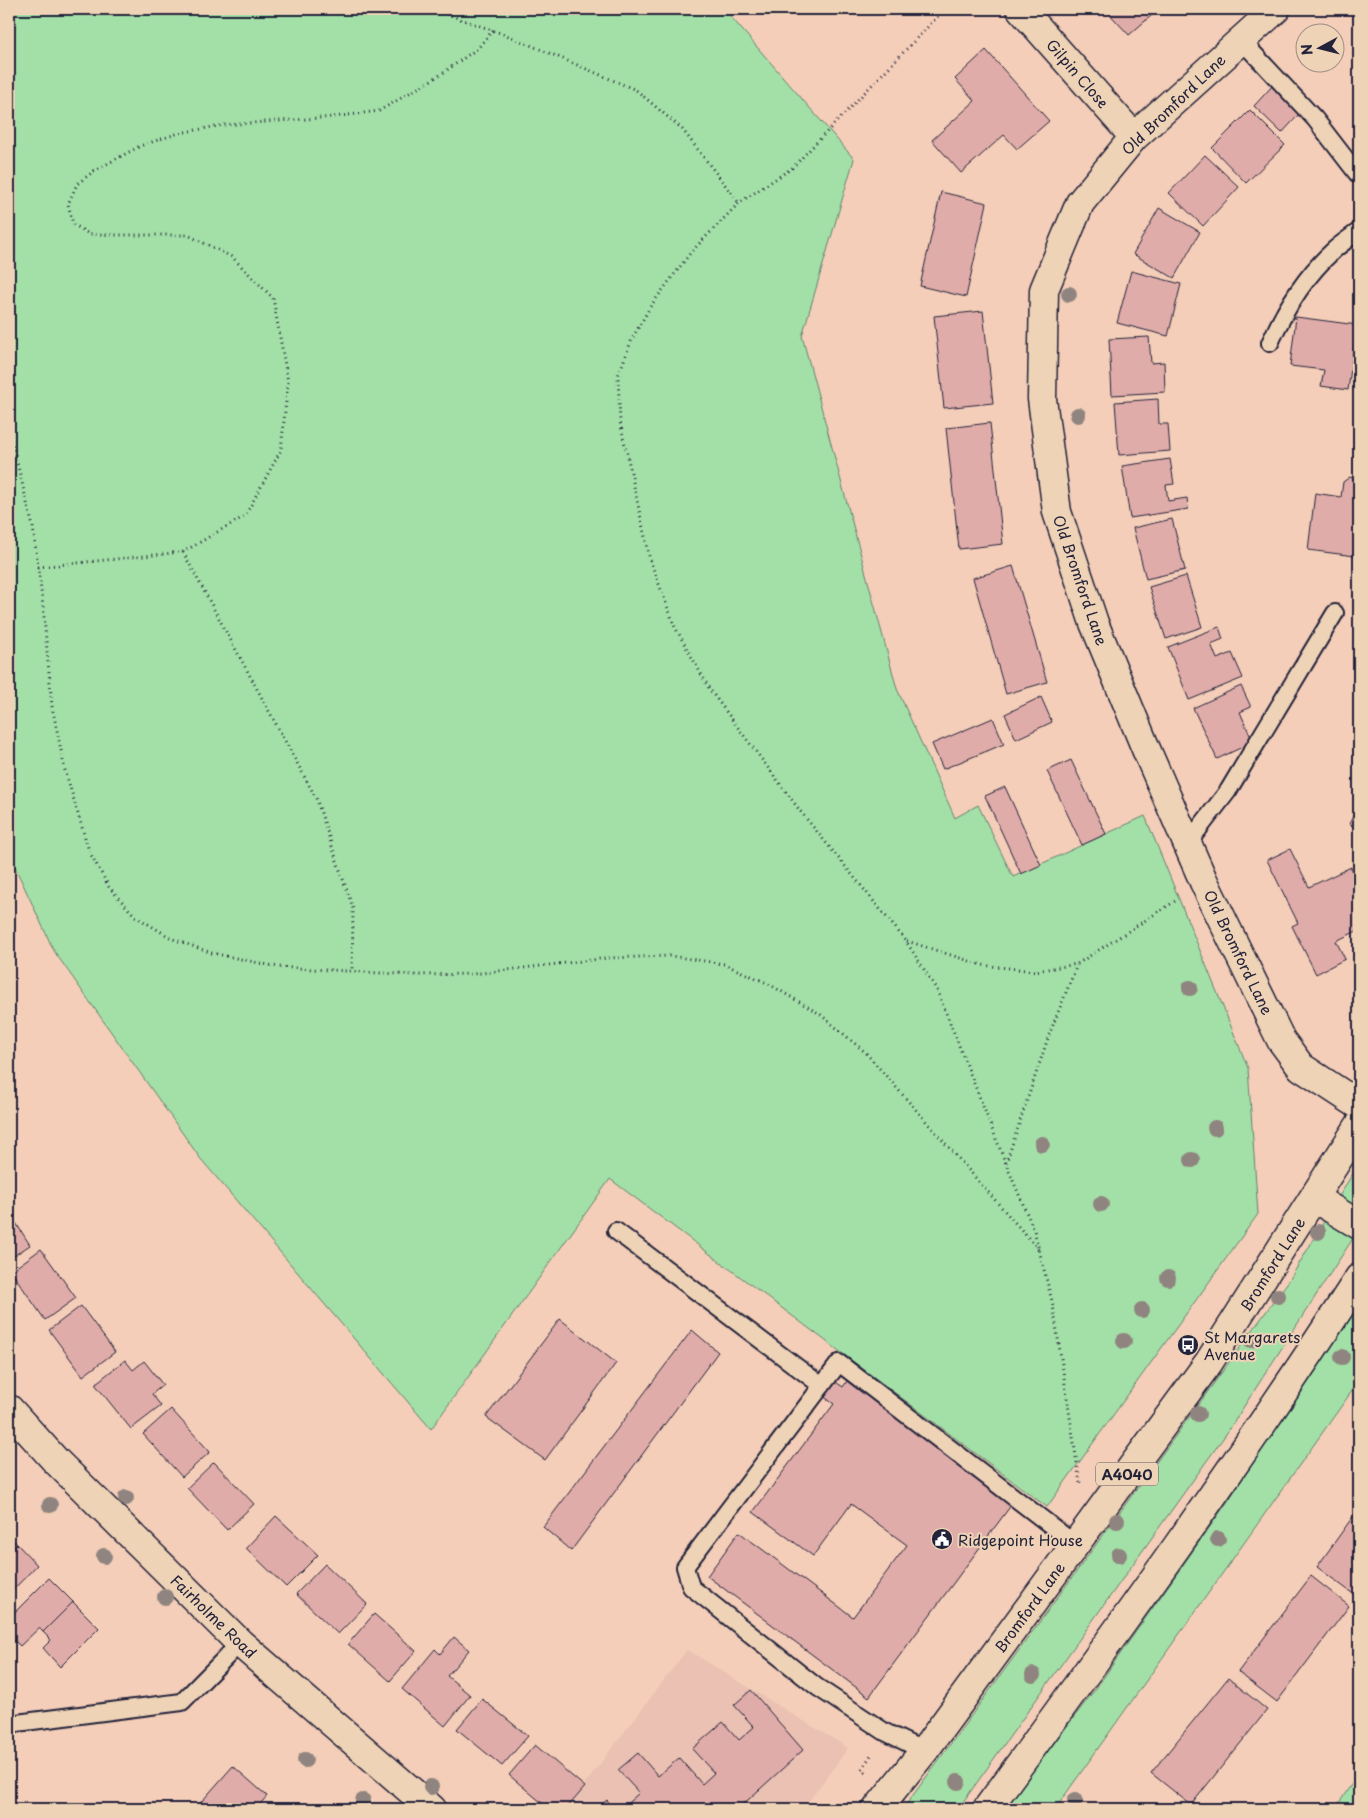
<svg xmlns="http://www.w3.org/2000/svg" width="1368" height="1818" font-family="'Playpen Sans',sans-serif">
	<rect width="100%" height="100%" fill="#f4ceb8"/>
	<filter id="ink" filterUnits="userSpaceOnUse"><feTurbulence type="fractalNoise" baseFrequency=".02" numOctaves="2"/><feDisplacementMap in="SourceGraphic" scale="10" xChannelSelector="R" yChannelSelector="G"/><feConvolveMatrix kernelMatrix="1 2 1 2 8 2 1 2 1" color-interpolation-filters="sRGB"/></filter>
	<g filter="url(#ink)">
		<path fill="#eac1b2" d="M687 1650 848 1748 803 1809H566Z"/>
		<path fill="#a3e0a7" stroke="#628171" d="M9 9H724L854 159 802 336 897 689 955 818 978 805 1013 877 1145 816 1248 1068 1258 1214 1047 1507 610 1179 431 1429 200 1158 54 951 9 854Z
			M1359 1163V1229L1226 1434 958 1809H903L1290 1279Z
			M1359 1302V1381L1352 1391 1055 1809H1004L1094 1691 1226 1504Z
			M1359 1773V1809H1335Z"/>
		<path fill="#e0aca9" stroke="#22223b" d="M1105 9H1159L1129 35Z
			M986 50 1049 121 1017 149 1004 135 961 173 932 140 975 101 955 79Z
			M1274 84 1302 111 1282 133 1254 106Z
			M1250 110 1285 145 1246 183 1212 148Z
			M1205 155 1239 187 1203 226 1169 193Z
			M941 192 987 203 966 297 920 286Z
			M1159 208 1200 232 1174 278 1133 254Z
			M1131 271 1181 284 1168 336 1117 323Z
			M983 311 993 403 944 408 934 316Z
			M1296 317 1357 325 1348 390 1321 386 1324 370 1290 366Z
			M1149 337 1151 363 1164 362 1165 392 1112 395 1109 339Z
			M1158 399 1159 424H1168L1170 451 1119 455 1115 402Z
			M990 423 1003 544 959 549 946 428Z
			M1170 459 1174 484 1166 485 1168 501 1187 498 1188 509 1130 518 1122 466Z
			M1350 477 1359 480V520L1355 556 1308 550 1315 493 1341 497 1343 482Z
			M1172 519 1185 570 1146 579 1133 528Z
			M1013 566 1047 682 1006 694 973 578Z
			M1186 576 1202 627 1166 639 1149 587Z
			M1219 627 1223 639 1211 644 1217 659 1232 653 1243 678 1189 700 1168 647Z
			M1241 686 1251 707 1240 712 1253 742 1217 759 1193 708Z
			M1041 697 1052 722 1016 739 1005 714Z
			M993 718 1004 744 943 769 932 744Z
			M1071 760 1106 834 1082 845 1047 771Z
			M1005 787 1041 865 1021 874 985 796Z
			M1359 805V830L1349 824Z
			M1290 849 1309 887 1351 867 1359 885V930L1336 941 1345 959 1316 974 1292 926 1298 923 1267 860Z
			M9 1212 30 1245 9 1259Z
			M41 1249 76 1298 45 1320 11 1271Z
			M81 1306 115 1352 83 1376 49 1330Z
			M560 1319 616 1363 545 1460 486 1417Z
			M692 1330 718 1352 571 1551 543 1527Z
			M125 1360 133 1370 144 1361 163 1385 152 1394 161 1406 131 1429 95 1384Z
			M830 1378 843 1387 847 1381 1012 1504 869 1697 707 1576 739 1532 853 1617 907 1545 851 1504 813 1556 753 1512 834 1404 819 1393Z
			M171 1409 210 1452 182 1477 143 1434Z
			M214 1462 254 1504 227 1530 187 1488Z
			M1359 1508V1592L1356 1596 1317 1567Z
			M276 1516 318 1555 286 1587 246 1548Z
			M9 1536 17 1544 9 1552Z
			M17 1544 37 1565 10 1593 9 1552Z
			M325 1564 367 1604 338 1634 296 1594Z
			M1311 1576 1349 1606 1277 1702 1238 1672Z
			M49 1578 73 1602 43 1632 39 1628 20 1646 9 1635V1618Z
			M73 1602 99 1628 60 1667 43 1648 51 1640 43 1632Z
			M374 1614 416 1651 390 1681 348 1644Z
			M454 1637 469 1650 447 1676 470 1695 445 1726 402 1689 435 1649 440 1654Z
			M1228 1678 1267 1710 1191 1805 1151 1773Z
			M751 1690 803 1750 738 1809H621L639 1793 618 1770 638 1753 658 1776 679 1758 702 1784 714 1773 692 1749 723 1722 739 1740 754 1727 734 1705Z
			M482 1699 528 1736 502 1766 457 1729Z
			M535 1745 585 1787 566 1809H549L509 1775Z
			M233 1766 267 1796 256 1809H195Z
			M607 1800 615 1809H596Z
			M273 1803 280 1809H268Z
			M150 1805 151 1809H118Z"/>
		<g fill="none" stroke-linecap="round" stroke-linejoin="round">
			<g stroke="#22223b" stroke-width="20">
				<path id="service" d="M1241 40 1315 119 1359 176
					M1270 343C1285 309 1305 276 1334 250 1342 243 1351 237 1359 231
					M1188 843 1228 791 1335 613
					M616 1231 822 1386
					M9 1724 182 1702 240 1643
					M924 1751 885 1732 817 1687 691 1587 685 1567 839 1363 1075 1544"/>
			</g>
			<g stroke="#22223b" stroke-width="31">
				<path id="minor" d="M1021 9 1134 137
					M1276 9 1134 137 1080 203 1044 290 1042 399 1057 512 1094 623 1146 749 1204 882 1281 1040 1301 1067 1359 1105
					M9 1409 55 1460 240 1643 432 1809"/>
			</g>
			<g stroke="#22223b" stroke-width="31">
				<path id="primary" d="M1314 1198 1359 1225
					M877 1809 924 1751 1209 1362 1359 1126
					M987 1809C1115 1635 1242 1459 1359 1278"/>
			</g>
			<path stroke="#22223b" stroke-width="3" stroke-dasharray="1 4" stroke-linecap="butt" d="M432 9 509 36 636 90 682 129 739 203
				M945 9 792 168 739 203 691 252 650 307 632 339 618 376 620 422 650 560 675 627 710 690 801 812 906 941 937 990 1006 1164 1034 1230 1053 1305 1080 1483
				M9 430 33 527 43 606 52 706 65 770 89 851 109 887 135 916 173 939 212 953 278 967 415 975 473 974 608 958 671 956 724 964 767 983 820 1014 865 1052 1039 1250
				M183 552 316 798 353 909 352 972
				M38 567 183 552 245 516 281 450 288 382 273 298 232 257 188 235H119L89 234 73 224 68 204 77 184 94 171 140 146 179 133 224 125 334 117 379 111 440 75 478 48 493 30
				M907 941 982 965 1035 971 1077 964 1177 900
				M1006 1163 1049 1035 1077 965
				M866 1772 862 1769 871 1755"/>
			<use href="#service" stroke="#efd3b6" stroke-width="16"/>
			<use href="#minor" stroke="#efd3b6" stroke-width="28"/>
			<use href="#primary" stroke="#efd3b6" stroke-width="28"/>
		</g>
		<g fill="#8f847f">
			<circle cx="1069" cy="294" r="8"/>
			<circle cx="1078" cy="415" r="8"/>
			<circle cx="1190" cy="988" r="8"/>
			<circle cx="1215" cy="1128" r="8"/>
			<circle cx="1042" cy="1144" r="8"/>
			<circle cx="1192" cy="1160" r="8"/>
			<circle cx="1101" cy="1204" r="8"/>
			<circle cx="1318" cy="1232" r="8"/>
			<circle cx="1168" cy="1278" r="8"/>
			<circle cx="1278" cy="1296" r="8"/>
			<circle cx="1142" cy="1310" r="8"/>
			<circle cx="1251" cy="1340" r="8"/>
			<circle cx="1124" cy="1341" r="8"/>
			<circle cx="1342" cy="1357" r="8"/>
			<circle cx="1198" cy="1414" r="8"/>
			<circle cx="126" cy="1498" r="8"/>
			<circle cx="50" cy="1505" r="8"/>
			<circle cx="1117" cy="1521" r="8"/>
			<circle cx="1218" cy="1539" r="8"/>
			<circle cx="1119" cy="1555" r="8"/>
			<circle cx="104" cy="1556" r="8"/>
			<circle cx="165" cy="1597" r="8"/>
			<circle cx="1033" cy="1675" r="8"/>
			<circle cx="305" cy="1760" r="8"/>
			<circle cx="958" cy="1782" r="8"/>
			<circle cx="431" cy="1787" r="8"/>
			<circle cx="1075" cy="1800" r="8"/>
			<circle cx="363" cy="1801" r="8"/>
		</g>
	</g>
	<defs>
		<g id="bus-disc" transform="scale(1.125)"><circle r="9.5" fill="#22223b" stroke="#efd3b6"/><path d="M-5-6H5V4H4V6H2V4H-2V6H-4V4H-5ZM-3.5-4V0h7V-4ZM-3.5 1.2v1.5H-2V1.2ZM2 1.2v1.5H3.5V1.2Z" fill="#fff"/></g>
		<g id="civic-disc" transform="scale(1.125)"><circle r="9.5" fill="#22223b" stroke="#efd3b6"/><path d="M-.6-6.5H3V-4.5H.6V-3L4-1V1h2V6H-6V1h2V-1L-.6-3ZM-1.2 2.5V6h2.4V2.5Z" fill="#fff"/></g>
	</defs>
	<g fill-rule="evenodd">
		<use href="#bus-disc" x="1188" y="1345"/>
		<use href="#civic-disc" x="942" y="1539"/>
	</g>
	<g text-anchor="middle" dominant-baseline="central" stroke-width="4" stroke-linejoin="round" paint-order="stroke">
		<rect fill="#efd3b6" stroke="#605760" stroke-width="1" x="1096" y="1462.5" width="62" height="23" rx="4"/>
		<g font-size="14" font-weight="bold" fill="#22223b">
			<text x="1127" y="1474">A4040</text>
		</g>
		<g font-size="15" fill="#22223b" stroke="#efd3b6">
			<text transform="translate(1078 73) rotate(49)">Gilpin Close</text>
			<text transform="translate(1173 104) rotate(-44)">Old Bromford Lane</text>
			<text transform="translate(1081 580) rotate(71)">Old Bromford Lane</text>
			<text transform="translate(1239 952) rotate(64)">Old Bromford Lane</text>
			<text transform="translate(1272 1264) rotate(-58)">Bromford Lane</text>
			<text transform="translate(1029 1607) rotate(-54)">Bromford Lane</text>
			<text transform="translate(214 1616) rotate(44)">Fairholme Road</text>
		</g>
		<g font-size="15" fill="#22223b" stroke="#efd3b6" text-anchor="start">
			<text x="1204" y="1336">St Margarets<tspan x="1204" dy="17">Avenue</tspan></text>
			<text x="958" y="1539">Ridgepoint House</text>
		</g>
	</g>
	<rect width="1368" height="1818" fill="none" stroke="#efd3b6" stroke-width="30"/>
	<rect x="15" y="15" width="1338" height="1788" fill="none" stroke="#22223b" stroke-width="2" filter="url(#ink)"/>
	<g transform="translate(1320 48) rotate(263)"><circle r="24" fill="#efd3b6" stroke="#9d8c85"/>
	<path d="M0-4L9 19L0 12L-9 19Z" fill="#22223b"/>
	<text y="-8" font-size="14" font-weight="bold" text-anchor="middle" fill="#22223b">N</text>
	</g>
</svg>
